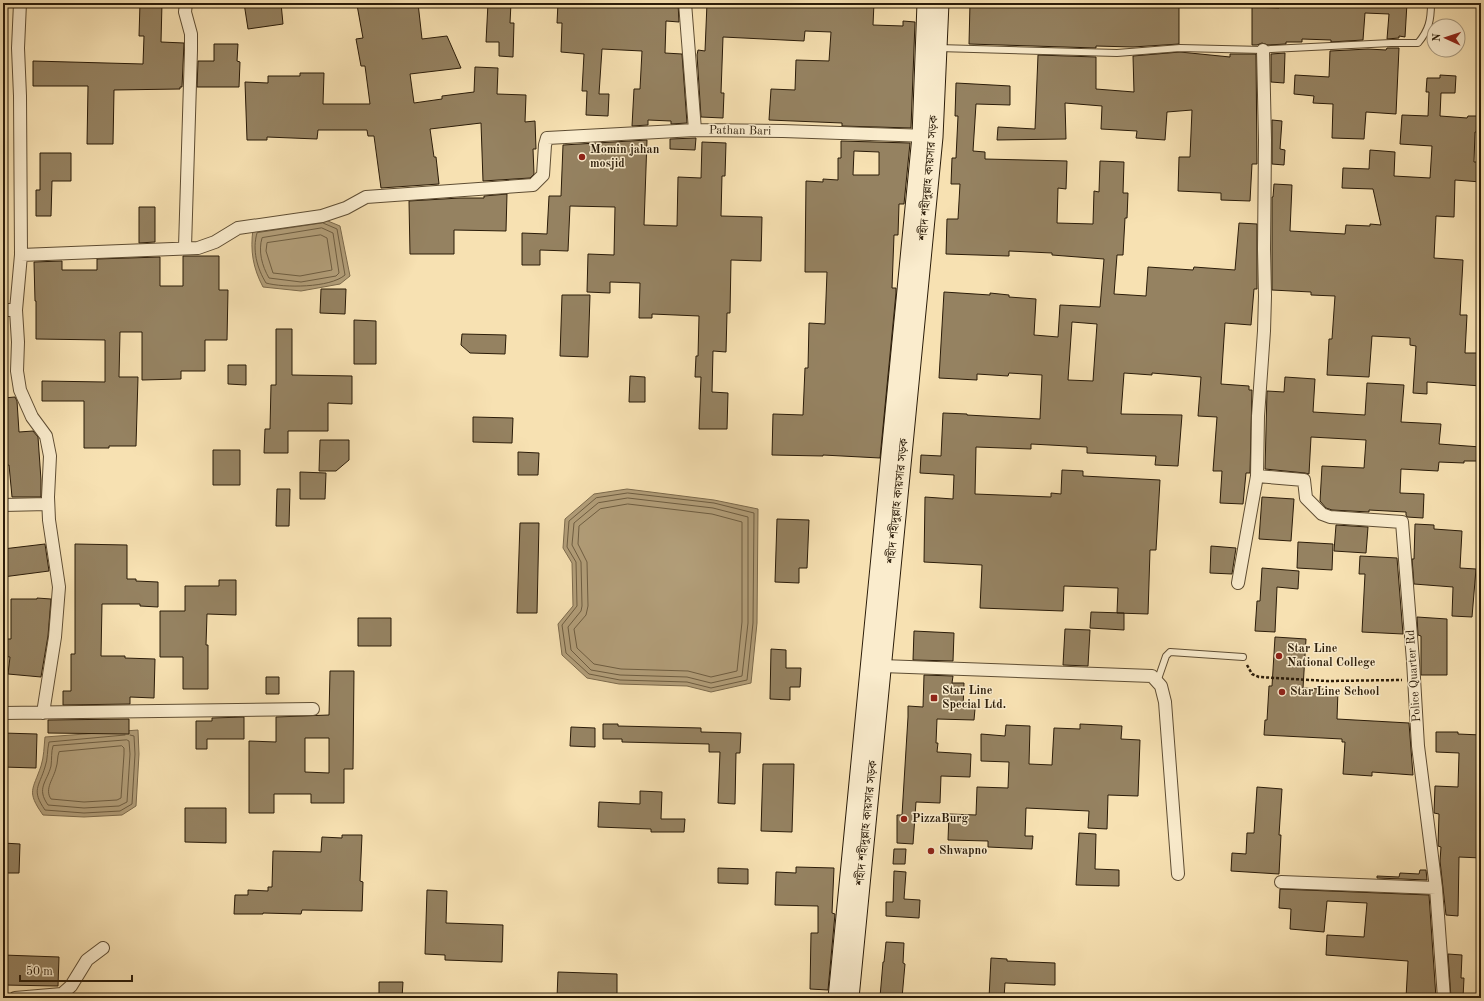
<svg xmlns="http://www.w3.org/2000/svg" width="1484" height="1001" font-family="'Old Standard TT','Noto Serif Bengali',serif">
	<rect width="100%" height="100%" fill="#f7e1b2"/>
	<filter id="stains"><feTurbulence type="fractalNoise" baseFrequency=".005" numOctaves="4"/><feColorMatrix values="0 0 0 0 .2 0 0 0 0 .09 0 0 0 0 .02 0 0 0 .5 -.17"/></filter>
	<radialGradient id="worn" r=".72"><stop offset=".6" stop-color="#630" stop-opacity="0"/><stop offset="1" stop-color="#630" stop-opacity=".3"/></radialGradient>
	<path fill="#b29e79" stroke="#7c6a4c" d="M323 219 340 226 350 276 340 284 301 291 263 287C253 268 250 251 253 229Z
		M627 489 714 500 758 509 757 623 751 683 711 692 687 686 619 684 587 678 562 655 558 624 573 606 572 563 563 548 565 519 594 494Z
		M138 730 139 754 136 806 122 815 84 817 43 815C26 791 33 790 41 766 44 757 44 746 45 737Z"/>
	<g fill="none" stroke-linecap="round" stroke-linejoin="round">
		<path stroke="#6e5d41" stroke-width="1" d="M323 223 337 229 345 275C330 288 284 288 266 283 257 268 252 250 257 233Z
			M322 228 333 233 339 273 336 276 301 282 269 278C262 266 258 251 262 238Z
			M321 235 327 238 332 270 300 276 273 273 266 251 267 243Z
			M628 493 714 503 754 513 753 623 747 680 711 688 687 682 620 680 589 674 566 653 562 625 577 606 576 562 567 547 569 521 596 498Z
			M628 498 713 508 748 517V623L742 676 711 683 687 677 620 675 591 670 571 650 568 627 581 611 582 606 581 562 572 545 574 523 598 503Z
			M628 504 712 514 742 522V622L737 671 711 677 688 671 621 669 594 664 577 648 574 629 586 615 588 606 587 562 578 544 579 526 600 509Z
			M125 735 49 742C47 750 48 759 45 767 39 787 31 790 45 810L84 813 120 811 132 804 135 754 134 736 130 735
			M127 740 129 741 130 754 127 802 119 806 84 808 48 805C36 788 47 782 51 766 52 759 51 752 53 746Z
			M122 746 124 748V754L121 798 117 800 84 802 51 799C44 789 54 778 56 768 58 763 57 757 59 752Z"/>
	</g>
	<path fill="#958261" stroke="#2b1c09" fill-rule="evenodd" d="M140 3H162L161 42 184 43 182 87H180V89L114 90 113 144H87L88 86H33V61L143 64 144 36H139Z
		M244 3H281L283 24 248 29Z
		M369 3H418L422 39 447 36 461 68 410 74 414 103 442 99V96L474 92 475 67 498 68 497 94 526 95 525 122 535 121 536 149H533L534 174 530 178 483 181 481 123 430 129 434 157H436L439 184 381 188 374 136H368L367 130H318L317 139 267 137V140H247L245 82 268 83V76H300V73H324L323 104H370L365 66H361L356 39 363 38 357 5Z
		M488 3H511L510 23H514L513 57 499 56V42H486Z
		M558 3H678L679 22 666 21 665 53 682 54 687 123 671 124V121L648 120V125L632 126 634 89H640L642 51 602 49 599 94H609L608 116 586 115 587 91H582L584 54 561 52 562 23H557Z
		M707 3H874L873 25 903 26V21L915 22 911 128 842 126V123L769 120 771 89 795 90 796 60 829 61 831 32 805 31 804 41 723 37 721 93H724L723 118 701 117 697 55 698 50 705 51Z
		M970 3H1179V44L1133 47 1096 46V48L969 44Z
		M1311 3H1407L1405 37 1399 36V38L1387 39 1389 14 1365 13 1363 40 1331 42V40L1302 39V42H1286V44L1268 45 1262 43 1257 45H1252V7L1279 8V5H1310Z
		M214 44H238L237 61 240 62 239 87H197L198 61H214Z
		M1387 48H1399L1396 114 1366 112 1364 139 1332 138 1333 104 1313 103 1314 96 1294 94 1295 75 1329 77 1330 51 1368 49 1386 50Z
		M1180 52 1230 57V54H1256L1257 164H1252L1250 201 1221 200V193L1178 191 1179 157H1190L1192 110 1167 112 1165 140 1136 138 1137 131 1101 129 1102 106 1065 103 1066 139 997 140 998 127 1035 129 1038 55 1096 57V89L1134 92 1133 56Z
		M1285 53 1284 83 1271 82V54Z
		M1440 75 1456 76 1455 93H1441L1440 116 1467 118 1468 116H1481V132H1475L1474 162H1481V182L1455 180 1454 217 1436 216 1434 258 1463 260 1460 315H1467L1465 353H1481V386L1427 382V394L1413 393 1416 346 1410 345V338L1372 336 1369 377 1327 375 1329 339H1332L1335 296 1311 295V292L1272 290V197H1273L1274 184 1292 185 1290 231 1345 234 1346 225 1370 226V224L1381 225 1373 189 1342 188 1343 168 1369 169 1370 150 1395 152 1394 176 1430 178 1432 146 1400 144 1402 115 1428 116 1429 92H1426L1427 78H1440Z
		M956 83 1010 86V105L976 104 973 151 985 152V159L1067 161 1066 189 1058 188 1057 223 1093 224 1094 191 1099 192 1100 161 1124 162 1123 193H1128L1127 218H1125L1123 255H1117L1114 294 1146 296 1148 267 1193 270 1194 267 1235 270 1239 223 1257 224V289H1254L1251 325 1225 323 1221 384 1249 386V390H1252L1250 473H1246L1243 504 1220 503 1222 471H1213L1217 417 1198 416 1201 377 1152 373V375L1124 373 1121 414 1182 415 1178 466 1155 465 1156 456 1087 453V447L1031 444V449L976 447 975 494 1051 497V493L1061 494 1062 470 1083 471V476L1160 480 1156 550H1150L1148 614 1117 613 1118 588 1064 586 1063 611 980 608 982 565 924 562 925 497 953 499 954 475 920 473 921 455 941 456 943 413 967 414V415L1040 419 1042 375 1009 373 1008 376 977 374V380L939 378 944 292 990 295V293L1009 295V297L1036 299 1034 335 1058 337 1060 305 1100 307 1104 259 1052 255V253L1009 251V256L946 254 947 219H958L960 184H951L952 158H956L958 116H955ZM1072 322 1097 324 1093 381 1068 380Z
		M1272 120 1282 121 1280 149 1285 150 1284 165 1272 164Z
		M696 138 695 150 670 149V139Z
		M647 140 644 225 677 226 678 177 701 178 702 142 726 143 725 176H722L721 216 762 217 761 261 731 260 730 313H727L726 352 713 351 712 392 728 393 727 429H699L701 377H695L696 356H698L699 316 652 314V318H639L640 283 610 282V293L587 292 588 254 614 255 615 207 570 206 568 251 540 250V265H522V233L547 234 549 196H561L563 145Z
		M841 141 910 143 904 204H899L898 235H894L892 288H896V293L880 458 823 455V456L772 455 773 414 803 415 805 368H808L809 323 825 324 827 272H805L806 181 823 182V179L838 180V158H841ZM854 151 879 152V175H853Z
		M40 153H71V181H52L51 216H36V190H40Z
		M507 194 506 231 454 230V254H410L409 201 460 198H484V196Z
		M139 207H155V242L139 243Z
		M183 256H219V290H228L227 340H205V371H181V379L142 380V332H120L119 377H138L136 446H109V448H84V401H42V381L105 382V340L36 339V301H35L34 262 62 261V270H97V259L160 257V286H183Z
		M321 289H346L345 314 320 313Z
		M562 295H590L588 357 560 356Z
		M354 320 376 321V364H354Z
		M276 329H292V375L352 376V404L328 403V431H288V453H264L265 429H270L271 385H276Z
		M462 334 506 335 505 354 470 353 461 345Z
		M228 365H246V385L228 384Z
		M630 376 645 377V402H629Z
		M1285 377 1315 379 1313 412 1365 415 1367 383 1404 385 1401 422 1441 424 1439 444 1481 447V461H1464V463L1439 462 1438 471 1401 469 1400 493 1424 494 1423 518 1407 517 1406 515V512L1369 510V512L1332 510 1326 508 1320 501 1322 466 1364 468 1366 440 1311 437 1309 474 1305 473 1265 469 1267 391 1284 392Z
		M15 397 17 401 19 432 33 431 38 437 41 480V497H12L9 465 3 466V398Z
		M473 417 513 418 512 443 473 442Z
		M320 440H349V460L336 471H319Z
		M213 450H240V485H213Z
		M518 452 539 453 538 475H518Z
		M300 472 326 473 325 499H300Z
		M277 489H290L289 526H276Z
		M1262 497 1294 499 1291 541 1259 539Z
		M777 519 809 520 807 568H799V583L775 582Z
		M520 523H539L537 613H517Z
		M1415 524 1434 525V529L1462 531 1460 568 1476 569 1472 617 1452 616 1453 587 1414 584 1412 559H1414Z
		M1336 525 1368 527 1366 553 1334 551Z
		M1298 542 1333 544 1332 570 1297 568Z
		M45 544 49 571 3 577V549Z
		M75 544 127 545V579H136V581L158 582V607L140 606V604H102L101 656H125V658L155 659 154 698 130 697V704L63 705V691H71V654H75Z
		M1211 546 1236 548 1232 574 1210 573Z
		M1360 556 1397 558 1403 634 1362 632 1365 574H1359Z
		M1262 568 1299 571 1298 589 1277 587 1275 632 1255 631 1257 601H1260Z
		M219 580H236V615L207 614 206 645H208V689H183V657H160V611H185V586H219Z
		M37 598 51 599 48 636 41 677 8 674 10 657 3 656V639H11V599H37Z
		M1091 612 1124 613V630L1090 628Z
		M1417 617 1447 619V675H1421V636L1418 635Z
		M358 618H391V646H358Z
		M1065 629 1090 630 1088 666 1063 665Z
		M914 631 954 633 953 661 913 660Z
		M1275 637 1306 639 1303 688 1338 690 1337 719 1409 723 1413 775 1372 772V776L1343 774 1345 742H1342V739L1264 735 1265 720H1267L1269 686H1272Z
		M771 649 786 650V668H801L800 687H790V700L770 699Z
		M330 671H354L353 769H344V803H311V794H274V813H249V741L276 742V717L329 715ZM305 738H329V773L305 772Z
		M924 675 953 676 952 683H964L963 708 975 709 974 720 937 719 936 743H938L937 752 971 754 970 777 941 776 940 803 916 802 913 844 897 843V815H902L908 717V706L923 707Z
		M266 677H279V694H266Z
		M244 717V739H207V749H196V721H212V718Z
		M129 719V734L48 733V720Z
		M603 724H618V726L701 728V732L741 733 740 753H736L735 804 718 803 720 752H709V744L622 742V739H603Z
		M1080 724 1122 726 1121 739 1140 740 1138 796 1108 795 1107 829 1088 828 1089 811 1026 808 1025 836H1033L1032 849 988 847V841L948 840 949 814 976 815 977 787 1008 788 1009 762 981 761V734L1005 736 1006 725 1030 726 1029 764 1052 765 1054 728 1080 729Z
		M571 727 595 728V747L570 746Z
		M1436 732H1458V734L1481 735V858L1459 857 1458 916 1446 915 1440 861 1441 847 1438 846 1439 814 1434 813 1435 786 1458 787 1459 753 1436 752Z
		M3 733 37 734 36 768 3 767Z
		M763 764H794L792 832 761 831Z
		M1257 787 1282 789 1279 835H1281L1279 874 1231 871 1232 853 1246 854 1247 833H1254Z
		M640 791 662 792 661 819H685L684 832H651V829L598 827 599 802 640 804Z
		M185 808H226V843L185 842Z
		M1079 833 1096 834 1095 869 1119 870V886L1076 885Z
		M342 835H362L360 881 363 882 362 911 302 910 301 914 263 913V914H234L235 895H248V890L268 891V887H272L273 851 321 852 322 837 342 838Z
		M3 843 20 844 19 873H3Z
		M894 849H906L905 864H893Z
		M796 867 834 868 832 913 835 914 828 990 810 989 811 933H818V906L775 905 776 872 796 873Z
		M718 868 748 869V884L718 883Z
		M1420 870H1426L1427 880 1377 878V876L1399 877 1400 873 1419 874Z
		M894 871 906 872 904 899 920 900 919 918 886 916V902H893Z
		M1280 889 1429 895 1436 998H1406L1408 961 1326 955 1327 935 1364 937 1367 903 1327 901 1324 932 1290 929 1291 909 1279 908Z
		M427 890 447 891 446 923 503 925 502 962 445 960V955L425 954Z
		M886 942 904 943 903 963 905 964 902 998 880 997 883 962H884Z
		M1448 954 1462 955 1461 978H1464L1463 998H1451Z
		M3 955 59 957 58 986 3 985Z
		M991 958 1007 959V961L1055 963V985L1005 983 1004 998H989Z
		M558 972 617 974V998L573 996V998H557Z
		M379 982H403L402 998H379Z"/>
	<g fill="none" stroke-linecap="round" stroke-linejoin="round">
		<g stroke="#5e4d33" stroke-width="8">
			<path id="lane" d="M938 48 1117 53 1180 48 1263 50 1271 49 1391 43H1418C1429 30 1431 20 1431 3
				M1157 682 1166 656 1170 652 1243 657"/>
		</g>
		<g stroke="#5e4d33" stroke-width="14">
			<path id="street" d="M20 3 18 48 20 96 21 255 16 310 18 342 17 371 20 390 32 417 46 436 50 456 48 497 49 520 59 587 55 637 43 713
				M685 3 695 130
				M185 247 191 50V34L185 12 186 3
				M21 255 198 248 215 242 238 228 322 216 346 208 366 197 533 185 543 175 545 145 547 138 695 130 783 131 928 136
				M3 310H16
				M1257 476 1304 480 1306 498 1322 514 1330 517 1402 522 1413 661 1418 746 1436 888 1444 998
				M3 505 48 504
				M1238 583 1257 476 1258 416 1264 331 1265 296 1264 249 1265 140 1263 50
				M882 666 1152 676 1161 686 1165 702 1178 874
				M3 713 313 709
				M1281 882 1436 888
				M15 998 62 994 71 986 87 960 103 948"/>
		</g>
		<g stroke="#2b1c09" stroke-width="19">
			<path id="secondary" d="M837 998 921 136 926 3
				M850 998 934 137 940 3"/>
		</g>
		<path stroke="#2b1c09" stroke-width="2.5" stroke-dasharray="3 2" stroke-linecap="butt" d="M1247 665 1252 674 1259 677 1327 681 1402 680"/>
		<use href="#lane" stroke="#faeccd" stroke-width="6"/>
		<use href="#street" stroke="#faeccd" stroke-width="12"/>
		<use href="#secondary" stroke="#faeccd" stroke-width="17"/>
	</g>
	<g fill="#8f2418" stroke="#faeccd" stroke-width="1.5">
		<circle cx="582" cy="157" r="4"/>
		<circle cx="1279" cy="656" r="4"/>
		<circle cx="1282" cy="692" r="4"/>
		<rect x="930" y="694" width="8" height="8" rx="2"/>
		<circle cx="904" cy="819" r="4"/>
		<circle cx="931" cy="851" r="4"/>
	</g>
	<g text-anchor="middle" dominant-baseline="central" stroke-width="3" stroke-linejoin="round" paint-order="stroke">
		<g font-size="12" fill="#2b1c09" stroke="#faeccd">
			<text transform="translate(740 131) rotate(1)">Pathan Bari</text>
			<text transform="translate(929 178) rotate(-85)">শহীদ শহীদুল্লাহ কায়সার সড়ক</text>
			<text transform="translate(898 501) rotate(-84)">শহীদ শহীদুল্লাহ কায়সার সড়ক</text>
			<text transform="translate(1414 676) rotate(-94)">Police Quarter Rd</text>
			<text transform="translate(867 823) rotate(-84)">শহীদ শহীদুল্লাহ কায়সার সড়ক</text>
		</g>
		<g font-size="12" font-weight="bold" fill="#2b1c09" stroke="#faeccd" text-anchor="start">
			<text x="590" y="150">Momin jahan<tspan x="590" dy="14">mosjid</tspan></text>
			<text x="1287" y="649">Star Line<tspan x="1287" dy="14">National College</tspan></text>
			<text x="942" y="691">Star Line<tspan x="942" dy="14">Special Ltd.</tspan></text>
			<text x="1290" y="692">Star Line School</text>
			<text x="912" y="819">PizzaBurg</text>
			<text x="939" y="851">Shwapno</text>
		</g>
	</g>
	<rect width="1484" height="1001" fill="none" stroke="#f7e1b2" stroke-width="16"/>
	<rect x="4" y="4" width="1476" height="993" fill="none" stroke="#2b1c09" stroke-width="2"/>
	<rect x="8" y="8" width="1468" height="985" fill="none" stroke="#2b1c09"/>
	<g transform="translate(1446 38) rotate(273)"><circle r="19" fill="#faeccd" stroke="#a7997f"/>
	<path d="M0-3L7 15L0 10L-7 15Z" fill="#8f2418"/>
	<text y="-6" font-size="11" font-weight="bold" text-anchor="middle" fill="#2b1c09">N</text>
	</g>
	<path d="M20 975v6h112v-6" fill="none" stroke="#2b1c09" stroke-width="2"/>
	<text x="26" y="975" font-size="12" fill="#2b1c09" stroke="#faeccd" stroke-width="3" paint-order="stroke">50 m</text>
	<rect width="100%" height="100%" filter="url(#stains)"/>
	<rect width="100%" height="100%" fill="url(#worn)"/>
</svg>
